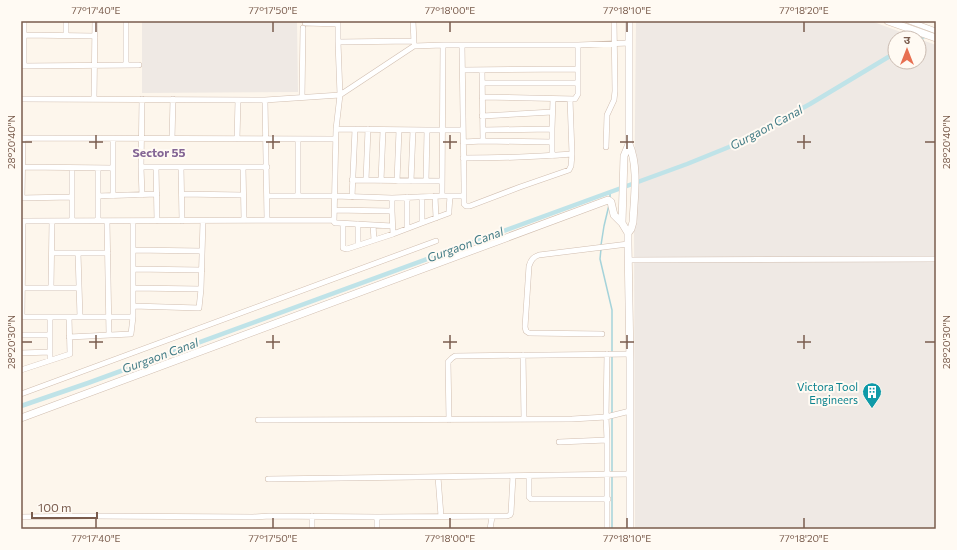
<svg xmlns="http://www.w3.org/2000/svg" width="957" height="550" font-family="Commissioner,'Noto Sans Devanagari',sans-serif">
	<rect width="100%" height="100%" fill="#fdf6ec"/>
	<path fill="#efe9e4" d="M142 21H297L298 92 142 93Z
		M636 21H871L917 38H895V62H919V39L936 45V529H635L634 223Z"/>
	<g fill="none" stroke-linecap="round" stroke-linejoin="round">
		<path stroke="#a5d3da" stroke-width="1.5" d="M610 198V192
			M601 245 604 226 609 205
			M601 249 600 259 612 310V413
			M612 417V529"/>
		<path stroke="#bfe3e8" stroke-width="4.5" d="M919 39 936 29
			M21 406 88 383 687 164 729 147 759 132 810 104 895 53"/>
		<g stroke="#d1beb0" stroke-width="6">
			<path id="minor" d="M338 21V42L340 95 336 129 334 222 335 223H338L392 226
				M413 21 414 43
				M909 21 936 31
				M305 23 338 24
				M24 35 95 36
				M66 36V21
				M338 42 414 41
				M462 45 464 185V204L466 206H470L520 187 569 170 571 166 572 154 570 99
				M126 65V21
				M21 66 139 65
				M24 66V21
				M463 70 577 69
				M482 70 483 141
				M483 83H577
				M302 97 303 28
				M482 97 575 99 578 94V45
				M21 99 265 100 340 95 414 46 443 45H578L629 43
				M94 99 95 21
				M142 99 141 167H267
				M265 100 267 220
				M482 116 552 112
				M336 129 427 130H463
				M483 130 552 129
				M21 138 335 139
				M113 139V196
				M172 139 173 99
				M237 139 238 100
				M463 142 483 141 552 142
				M606 147 607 115 614 100 615 91 614 21
				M552 156V129L553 99
				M463 158C499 158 535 157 572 154
				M23 167 113 168
				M141 167 142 195
				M156 167 157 221
				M181 167 182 221
				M243 167 244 219
				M98 168V221
				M352 180 441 181
				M366 180 368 129
				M381 181 383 130
				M397 181 399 130
				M411 181 413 130
				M426 181 427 130
				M182 194 243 195
				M98 196 157 194
				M267 196H335L392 198 442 196H464
				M298 196V139
				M435 196 436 218
				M442 196 443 45
				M352 197 355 129
				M407 197V228
				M21 198 72 197
				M22 198 23 138
				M392 198V211L393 234 422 223V197
				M334 210 392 211
				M21 221C125 220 229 220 334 220
				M72 221V168
				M107 221 109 335
				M422 223 449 213V210L450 196
				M343 224V248L347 249 393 234
				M358 224V245
				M373 225 374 240
				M133 250 202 251
				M52 253H108
				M78 253 80 317
				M629 260 936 259
				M133 269 202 270
				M23 288H79
				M51 288 52 221
				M133 288 201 289
				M133 306 199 308 201 289 203 221
				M21 317H133
				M22 317 23 221
				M602 334 529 333 526 331 525 327 529 266C531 260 533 257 539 255L628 244
				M21 335H50
				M69 337 131 334 133 317V221
				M21 353 50 352
				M607 354 606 417 607 440V529
				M523 355 524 419
				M50 360V317
				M21 370 70 354 69 317
				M21 394 436 241
				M258 420 572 419 606 417 630 411
				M449 420 448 362 452 358 455 356 630 354
				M559 442 607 440
				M529 476V497L531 499H608
				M438 477 441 516
				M268 479 630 474
				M21 517 90 516 253 517 270 516 377 517 507 516 510 515 511 513 513 476
				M312 529V516
				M377 529V517
				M490 529 492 517"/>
		</g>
		<g stroke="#d1beb0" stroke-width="8">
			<path id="tertiary" d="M629 144C639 167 634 198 633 222L631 229 628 233V244L630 361V529
				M628 233 622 223 624 156 629 144V21
				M21 418 608 200 611 202 614 215 622 223"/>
		</g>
		<g stroke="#d6c0b0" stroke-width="8">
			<path id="secondary" d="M888 21 936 38"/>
		</g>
		<use href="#minor" stroke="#fff" stroke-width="5"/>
		<use href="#tertiary" stroke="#fff" stroke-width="7"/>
		<use href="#secondary" stroke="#fff" stroke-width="7"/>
	</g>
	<path fill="none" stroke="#7a5c4d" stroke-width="1.5" d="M96 22V32M273 22V32M450 22V32M627 22V32M804 22V32M96 135V149M273 135V149M450 135V149M627 135V149M804 135V149M22 142H32M89 142H103M266 142H280M443 142H457M620 142H634M797 142H811M925 142H935M96 335V349M273 335V349M450 335V349M627 335V349M804 335V349M22 342H32M89 342H103M266 342H280M443 342H457M620 342H634M797 342H811M925 342H935M96 518V528M273 518V528M450 518V528M627 518V528M804 518V528"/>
	<defs>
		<g id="building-pin" transform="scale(1)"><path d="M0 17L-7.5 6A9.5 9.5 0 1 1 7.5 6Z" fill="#0f9aa8" stroke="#fffaf3"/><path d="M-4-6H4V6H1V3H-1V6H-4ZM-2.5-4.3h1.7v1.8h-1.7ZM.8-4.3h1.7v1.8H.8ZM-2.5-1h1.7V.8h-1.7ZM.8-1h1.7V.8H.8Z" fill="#fff"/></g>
	</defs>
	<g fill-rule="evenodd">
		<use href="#building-pin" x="872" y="392"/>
	</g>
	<g text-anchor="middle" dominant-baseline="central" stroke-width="4" stroke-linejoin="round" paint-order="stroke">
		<g font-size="11" fill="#0d838f" stroke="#fffaf3" text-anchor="end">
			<text x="858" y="386">Victora Tool<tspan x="858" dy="13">Engineers</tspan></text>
		</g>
		<g font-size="12" font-style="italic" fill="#437c86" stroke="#fffaf3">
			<text transform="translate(766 127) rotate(-28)">Gurgaon Canal</text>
			<text transform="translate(465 244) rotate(-20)">Gurgaon Canal</text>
			<text transform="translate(160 355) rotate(-20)">Gurgaon Canal</text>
		</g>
		<g font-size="12" font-weight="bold" fill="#846695" stroke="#fffaf3">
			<text x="159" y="152">Sector 55</text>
		</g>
	</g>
	<rect width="957" height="550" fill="none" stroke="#fffaf3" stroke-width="44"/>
	<g transform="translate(907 50)"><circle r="19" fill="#fffaf3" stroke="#cabbb1"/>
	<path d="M0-3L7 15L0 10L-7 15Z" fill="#e76f51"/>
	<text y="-6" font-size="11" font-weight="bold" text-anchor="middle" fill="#7a5c4d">उ</text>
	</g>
	<path d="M32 512v6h65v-6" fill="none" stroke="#7a5c4d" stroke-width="2"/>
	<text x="38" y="512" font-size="12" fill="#7a5c4d" stroke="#fffaf3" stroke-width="3" paint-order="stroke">100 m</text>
	<rect x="22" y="22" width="913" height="506" fill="none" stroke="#7a5c4d" stroke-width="1.5"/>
	<g font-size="10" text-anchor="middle" fill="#7a5c4d">
		<text x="96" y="14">77°17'40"E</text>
		<text x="273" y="14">77°17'50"E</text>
		<text x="450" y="14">77°18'00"E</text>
		<text x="627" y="14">77°18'10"E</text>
		<text x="804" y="14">77°18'20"E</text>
		<text transform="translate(11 142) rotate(-90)" y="4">28°20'40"N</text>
		<text transform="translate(946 142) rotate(-90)" y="4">28°20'40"N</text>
		<text transform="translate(11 342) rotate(-90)" y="4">28°20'30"N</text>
		<text transform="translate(946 342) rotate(-90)" y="4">28°20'30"N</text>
		<text x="96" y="542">77°17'40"E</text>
		<text x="273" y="542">77°17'50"E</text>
		<text x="450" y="542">77°18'00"E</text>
		<text x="627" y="542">77°18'10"E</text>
		<text x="804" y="542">77°18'20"E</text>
	</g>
</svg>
